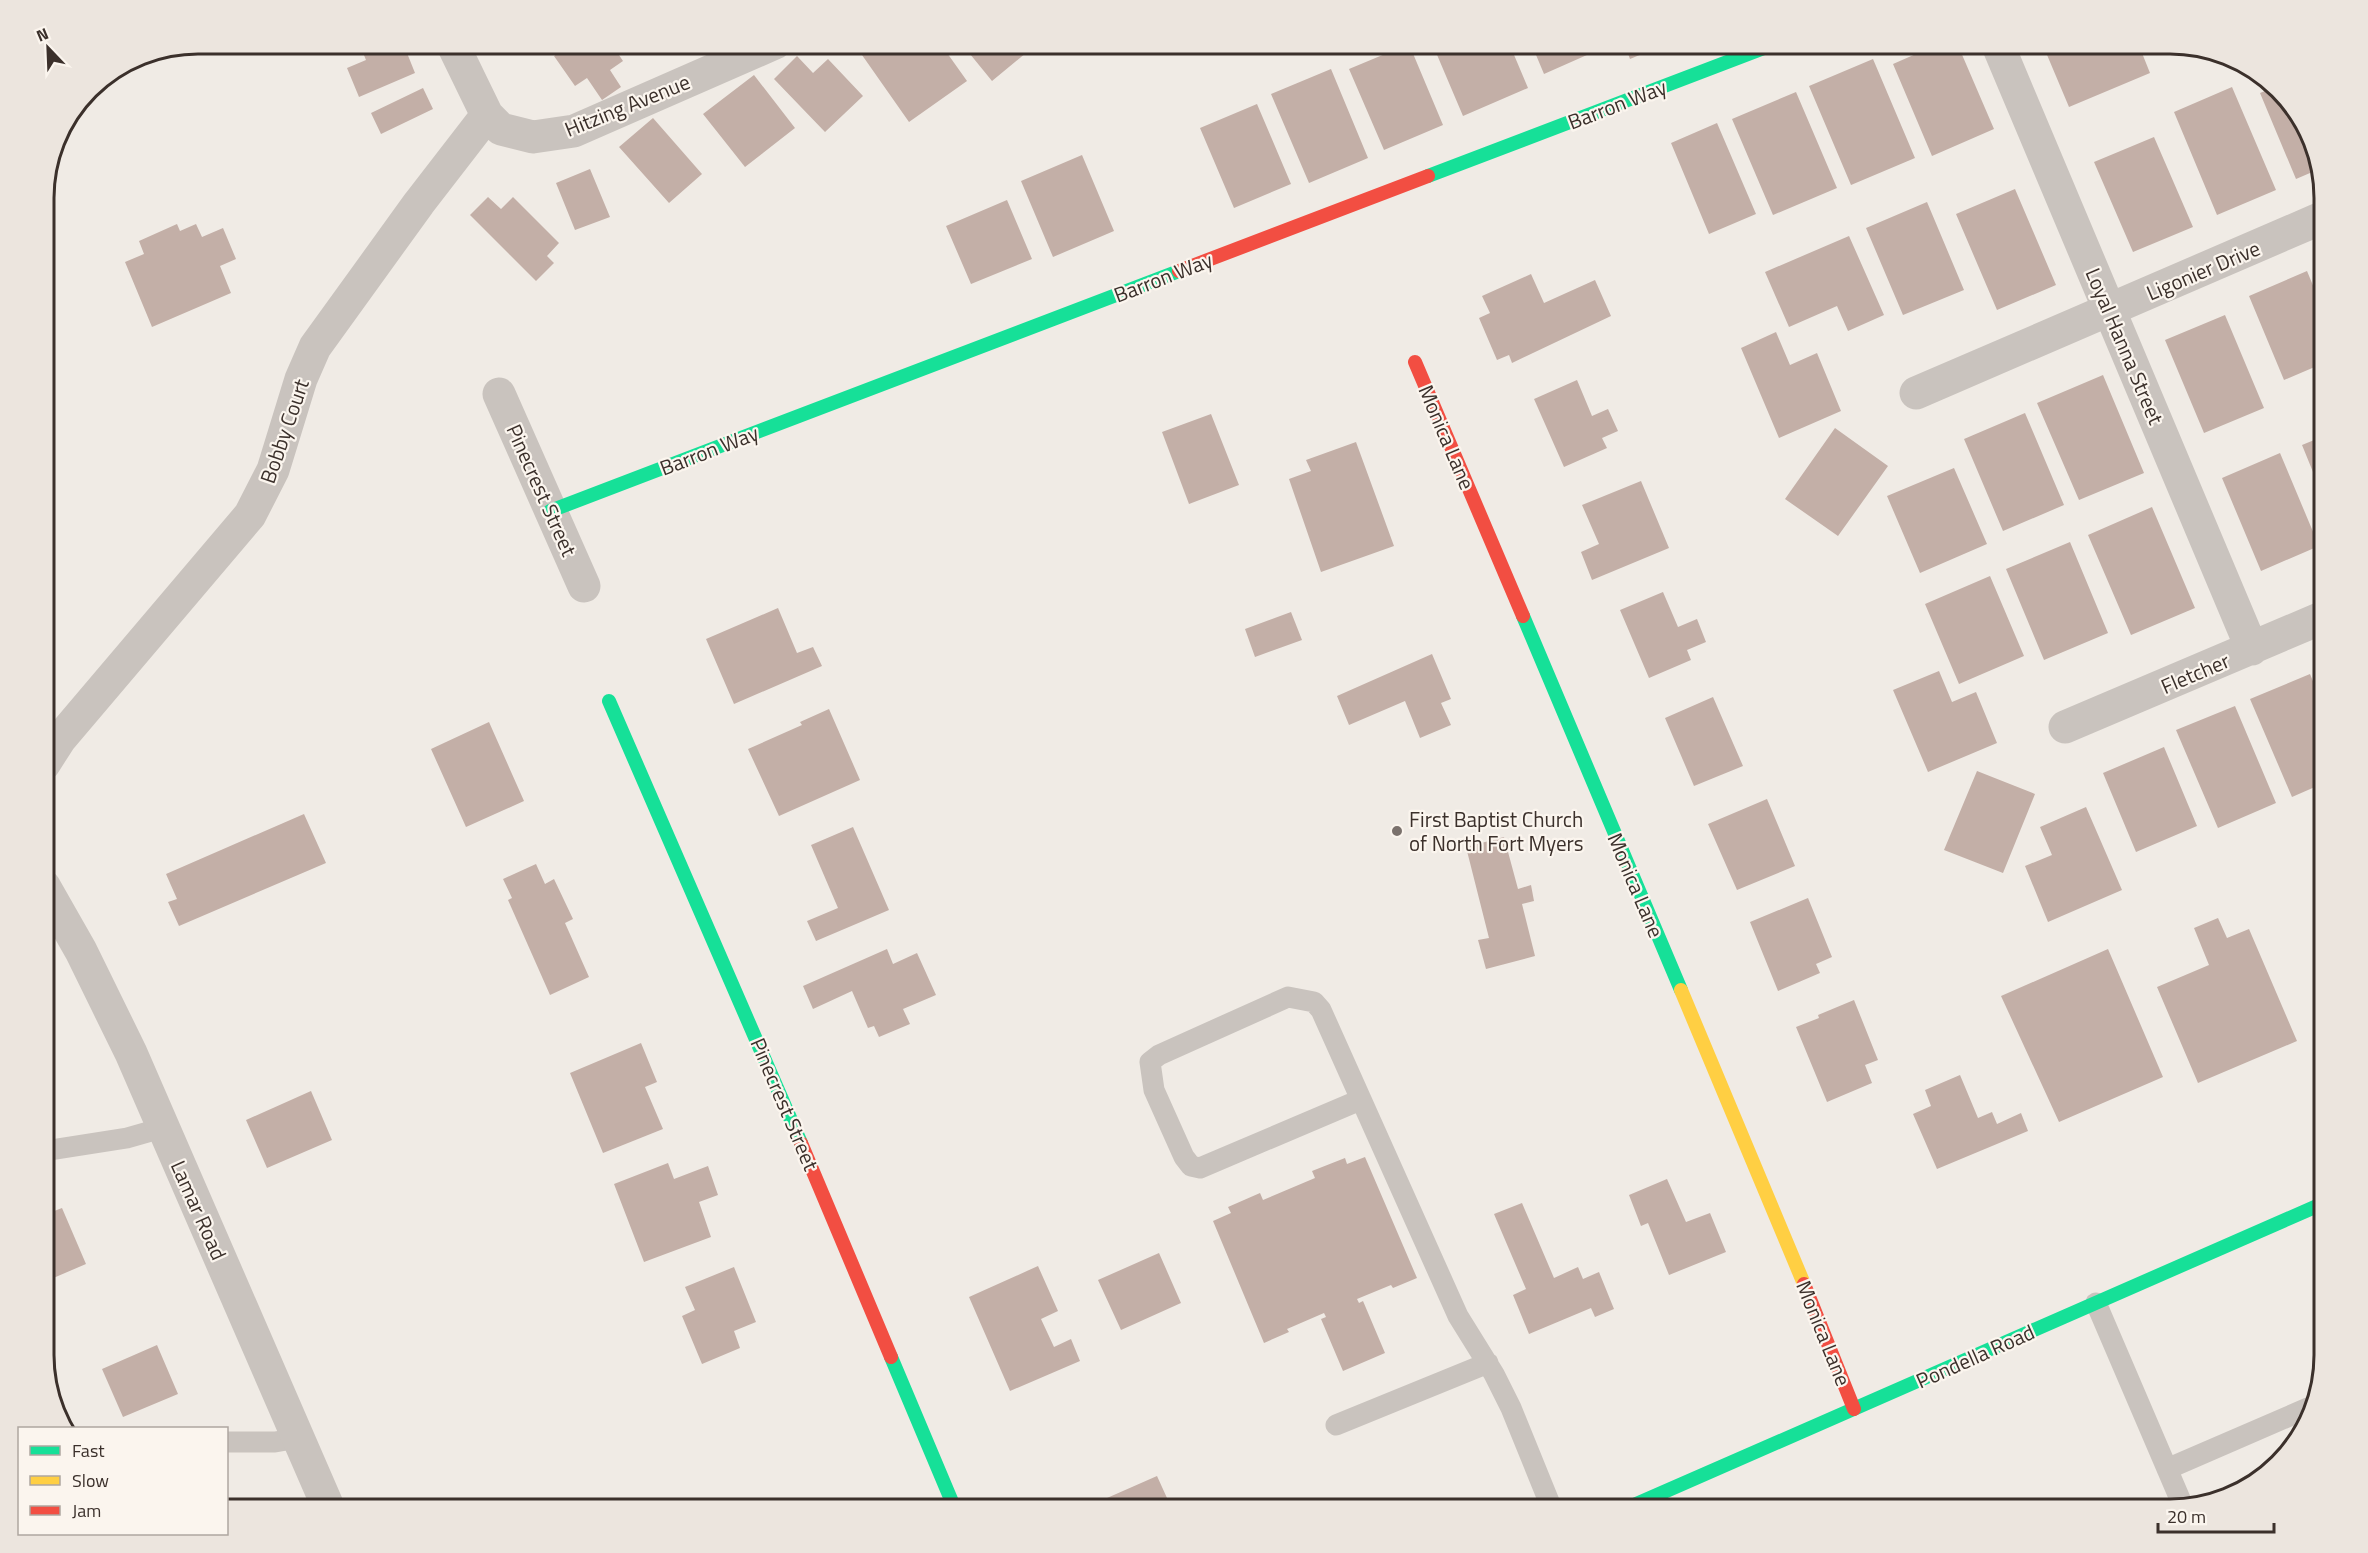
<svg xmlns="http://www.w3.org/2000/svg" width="2368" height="1553" font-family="'Titillium Web',sans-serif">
	<rect width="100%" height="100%" fill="#f0ebe5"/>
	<path fill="#c3afa7" d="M359 43H403L415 73 359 97 347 68 366 60Z
		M564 43H611L623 61 610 70 621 87 602 100 587 78 575 86 554 56 566 47Z
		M878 43H940L967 81 909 122 862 55Z
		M961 43H1038L992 81Z
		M1432 43H1509L1528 88 1463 116Z
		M1531 43H1604L1605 47 1544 74Z
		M1624 43H1666V44L1630 59Z
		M1941 43H1957L1994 129 1932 156 1893 64Z
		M2042 43H2138L2150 73 2069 107Z
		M1409 44 1443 125 1384 150 1349 69Z
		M797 56 813 73 828 59 863 96 825 132 774 79Z
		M1873 59 1915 158 1851 185 1809 86Z
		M1331 69 1368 158 1309 183 1271 94Z
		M754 75 795 128 745 167 703 114Z
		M2232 87 2276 190 2217 215 2174 112Z
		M423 88 433 109 381 134 371 113Z
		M2272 88 2304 121 2317 170 2296 179 2260 93Z
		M1796 92 1837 188 1773 215 1732 119Z
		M1257 104 1291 184 1234 208 1200 128Z
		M653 118 702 174 669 203 619 147Z
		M1717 123 1756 214 1709 234 1671 143Z
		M2154 137 2193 227 2133 252 2094 162Z
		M1082 155 1114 231 1053 257 1021 181Z
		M590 169 610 217 575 230 556 183Z
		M2015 189 2056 285 1997 310 1956 214Z
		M488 197 501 209 513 197 559 243 547 256 554 263 536 281 470 215Z
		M1007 200 1032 259 971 284 946 226Z
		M1927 202 1964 290 1903 315 1866 228Z
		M177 224 180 231 196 224 202 237 223 228 236 259 220 266 231 293 152 327 125 262 144 254 139 241Z
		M1849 236 1884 315 1848 331 1837 306 1789 327 1765 272Z
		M2307 271 2324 312V363L2284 380 2249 296Z
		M1531 274 1544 303 1595 280 1611 316 1512 363 1509 355 1497 360 1479 318 1490 313 1482 296Z
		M2225 315 2264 408 2204 433 2165 340Z
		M1776 332 1790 365 1817 353 1841 411 1779 438 1741 348Z
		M2103 375 2144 473 2079 500 2037 403Z
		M1577 380 1592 416 1608 409 1618 431 1602 438 1607 448 1564 467 1534 399Z
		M2025 413 2064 505 2003 531 1964 439Z
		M1211 414 1239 485 1189 504 1162 432Z
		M1835 428 1888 466 1838 536 1785 499Z
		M2324 436V499L2302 445Z
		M1356 442 1394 546 1321 572 1289 479 1311 471 1306 460Z
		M2280 453 2319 546 2261 571 2222 478Z
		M1954 468 1987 544 1920 573 1887 496Z
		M1641 481 1669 548 1592 580 1581 552 1599 544 1582 505Z
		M2152 507 2195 608 2131 635 2088 535Z
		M2070 542 2108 633 2044 660 2006 569Z
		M1990 576 2024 656 1959 684 1925 604Z
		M1663 592 1678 627 1697 619 1706 642 1687 650 1691 660 1649 678 1620 610Z
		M778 608 797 653 813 647 822 666 734 704 706 639Z
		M1291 612 1302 640 1255 657 1245 629Z
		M1432 654 1451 699 1441 703 1451 725 1420 738 1405 701 1349 725 1337 696Z
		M1939 671 1952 702 1976 692 1997 743 1928 772 1893 690Z
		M2310 674 2324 708V783L2292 797 2250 699Z
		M1713 697 1743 766 1694 786 1665 718Z
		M2235 706 2276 803 2218 828 2176 730Z
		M829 709 860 780 779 816 748 749 802 725 800 722Z
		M489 722 524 801 466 827 431 749Z
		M2164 747 2197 826 2136 852 2103 773Z
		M1977 771 2035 794 2003 873 1944 850Z
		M1767 799 1795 866 1737 890 1708 824Z
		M2086 807 2122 890 2048 922 2025 866 2052 855 2040 827Z
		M304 814 326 863 179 926 168 902 177 899 166 874Z
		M853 827 889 910 816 941 807 921 838 908 811 845Z
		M1504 837 1518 889 1531 885 1534 901 1522 904 1535 956 1486 969 1478 940 1489 938 1466 847Z
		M536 864 545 884 554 879 573 919 565 923 589 977 550 995 508 900 512 898 503 879Z
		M1808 898 1832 957 1816 964 1820 973 1778 991 1750 922Z
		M2218 918 2227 938 2249 929 2297 1041 2198 1083 2157 987 2209 965 2194 928Z
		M887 949 893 964 917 953 936 995 903 1009 910 1024 879 1037 874 1026 868 1028 852 991 813 1009 803 986Z
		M2108 949 2163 1077 2059 1122 2001 996Z
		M1854 1000 1878 1060 1865 1065 1872 1083 1827 1102 1796 1027 1819 1018 1818 1015Z
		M641 1043 657 1082 645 1087 663 1129 603 1153 570 1073Z
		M1960 1075 1978 1118 1992 1112 1997 1124 2021 1113 2028 1131 1937 1169 1913 1114 1931 1106 1925 1090Z
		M311 1091 332 1140 267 1168 246 1120Z
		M1365 1157 1417 1278 1393 1288 1391 1285 1357 1299 1359 1303 1363 1301 1385 1353 1343 1371 1321 1319 1326 1317 1324 1313 1287 1329 1289 1332 1264 1343 1213 1221 1231 1213 1228 1207 1260 1193 1263 1200 1315 1178 1312 1171 1345 1158 1347 1164Z
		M668 1163 674 1179 708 1166 718 1195 699 1202 711 1237 644 1262 614 1184Z
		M1667 1179 1686 1222 1710 1213 1726 1252 1669 1275 1648 1223 1641 1226 1629 1195Z
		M1522 1203 1554 1278 1578 1267 1583 1279 1599 1272 1614 1309 1595 1317 1591 1308 1529 1334 1513 1295 1526 1289 1494 1214Z
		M62 1208 86 1264 44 1282V1215Z
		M1159 1253 1181 1303 1121 1330 1098 1280Z
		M1038 1266 1058 1311 1041 1319 1054 1347 1071 1339 1080 1361 1010 1391 969 1297Z
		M734 1267 756 1322 734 1331 740 1348 702 1364 682 1316 695 1310 685 1287Z
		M157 1345 178 1394 123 1417 102 1369Z
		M1157 1476 1172 1509H1082Z"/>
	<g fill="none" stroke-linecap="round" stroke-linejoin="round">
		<path stroke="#c9c3be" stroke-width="21" d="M1360 1100 1200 1168 1191 1166 1184 1157 1154 1090 1150 1062 1159 1055 1288 997 1314 1002 1321 1010 1458 1316 1494 1374 1511 1408 1552 1509
			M44 1151 127 1138 162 1128
			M2096 1303 2183 1506
			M1336 1425 1488 1363
			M226 1442H275L298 1438
			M2167 1469 2308 1408"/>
		<path stroke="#c9c3be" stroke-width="33" d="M452 43 487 115 501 129 533 137 574 131 775 43
			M1997 43 2252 649
			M1916 393 2324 217
			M499 394 584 586
			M2065 727 2324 617
			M44 764 60 739 250 515 273 470 301 379 315 347 419 203 487 115
			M44 886 81 951 131 1053 329 1509"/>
		<path stroke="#16e098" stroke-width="14" d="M1428 176 1777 43
			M550 511 1179 271
			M1523 616 1681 990
			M609 701 801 1143
			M891 1357 955 1509
			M1625 1509 2324 1203"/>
		<path stroke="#ffcf43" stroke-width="14" d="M1681 990 1804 1284"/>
		<path stroke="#f24e42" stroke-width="14" d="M1179 271 1428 176
			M1415 362 1523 616
			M801 1143 891 1357
			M1804 1284 1854 1409"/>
	</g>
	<circle fill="#7a716c" stroke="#fbf5ee" stroke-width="2" cx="1397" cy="831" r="6"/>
	<g text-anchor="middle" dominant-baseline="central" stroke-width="4.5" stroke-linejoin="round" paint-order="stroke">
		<g font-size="21" fill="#3b302b" stroke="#fbf5ee">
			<text transform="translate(1617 104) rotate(-21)">Barron Way</text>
			<text transform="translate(627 105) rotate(-22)">Hitzing Avenue</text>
			<text transform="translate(2203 270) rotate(-23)">Ligonier Drive</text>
			<text transform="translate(1163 277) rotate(-21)">Barron Way</text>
			<text transform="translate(2125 346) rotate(67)">Loyal Hanna Street</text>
			<text transform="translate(284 431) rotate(-71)">Bobby Court</text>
			<text transform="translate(1447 437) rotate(67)">Monica Lane</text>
			<text transform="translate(709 450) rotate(-21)">Barron Way</text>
			<text transform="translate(542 490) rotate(66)">Pinecrest Street</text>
			<text transform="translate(2195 673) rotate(-23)">Fletcher</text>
			<text transform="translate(1636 885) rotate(67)">Monica Lane</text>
			<text transform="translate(785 1104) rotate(67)">Pinecrest Street</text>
			<text transform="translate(199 1210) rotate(66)">Lamar Road</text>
			<text transform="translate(1824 1333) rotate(68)">Monica Lane</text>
			<text transform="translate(1975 1356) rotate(-24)">Pondella Road</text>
		</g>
		<g font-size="21" fill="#3b302b" stroke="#fbf5ee" text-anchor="start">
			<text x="1409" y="819">First Baptist Church<tspan x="1409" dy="24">of North Fort Myers</tspan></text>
		</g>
	</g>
	<path d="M0 0H2368V1553H0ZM198 54H2170A144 144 0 0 1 2314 198V1355A144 144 0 0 1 2170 1499H198A144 144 0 0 1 54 1355V198A144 144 0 0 1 198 54Z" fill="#ece5de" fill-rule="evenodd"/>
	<path fill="none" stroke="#3b302b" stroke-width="3" d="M198 54H2170A144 144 0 0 1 2314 198V1355A144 144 0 0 1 2170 1499H198A144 144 0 0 1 54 1355V198A144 144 0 0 1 198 54Z"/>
	<rect x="18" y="1427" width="210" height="108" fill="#fbf5ee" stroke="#aea6a0" stroke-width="1.5"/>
	<rect x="30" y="1446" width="30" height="9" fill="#16e098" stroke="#aea6a0" stroke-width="1.5"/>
	<text x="72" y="1457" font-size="18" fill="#3b302b">Fast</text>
	<rect x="30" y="1476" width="30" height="9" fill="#ffcf43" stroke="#aea6a0" stroke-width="1.5"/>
	<text x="72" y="1487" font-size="18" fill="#3b302b">Slow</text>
	<rect x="30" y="1506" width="30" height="9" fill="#f24e42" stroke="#aea6a0" stroke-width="1.5"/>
	<text x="72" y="1517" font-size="18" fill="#3b302b">Jam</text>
	<g transform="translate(48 48) rotate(337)" stroke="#fbf5ee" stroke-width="4.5" paint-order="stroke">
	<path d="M0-4.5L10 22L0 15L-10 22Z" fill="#3b302b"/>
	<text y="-9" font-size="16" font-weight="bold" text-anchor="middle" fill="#3b302b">N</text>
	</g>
	<path d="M2158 1523v9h116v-9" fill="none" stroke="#3b302b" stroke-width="3"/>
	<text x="2167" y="1523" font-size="18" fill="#3b302b" stroke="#fbf5ee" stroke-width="4.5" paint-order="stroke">20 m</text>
</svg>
